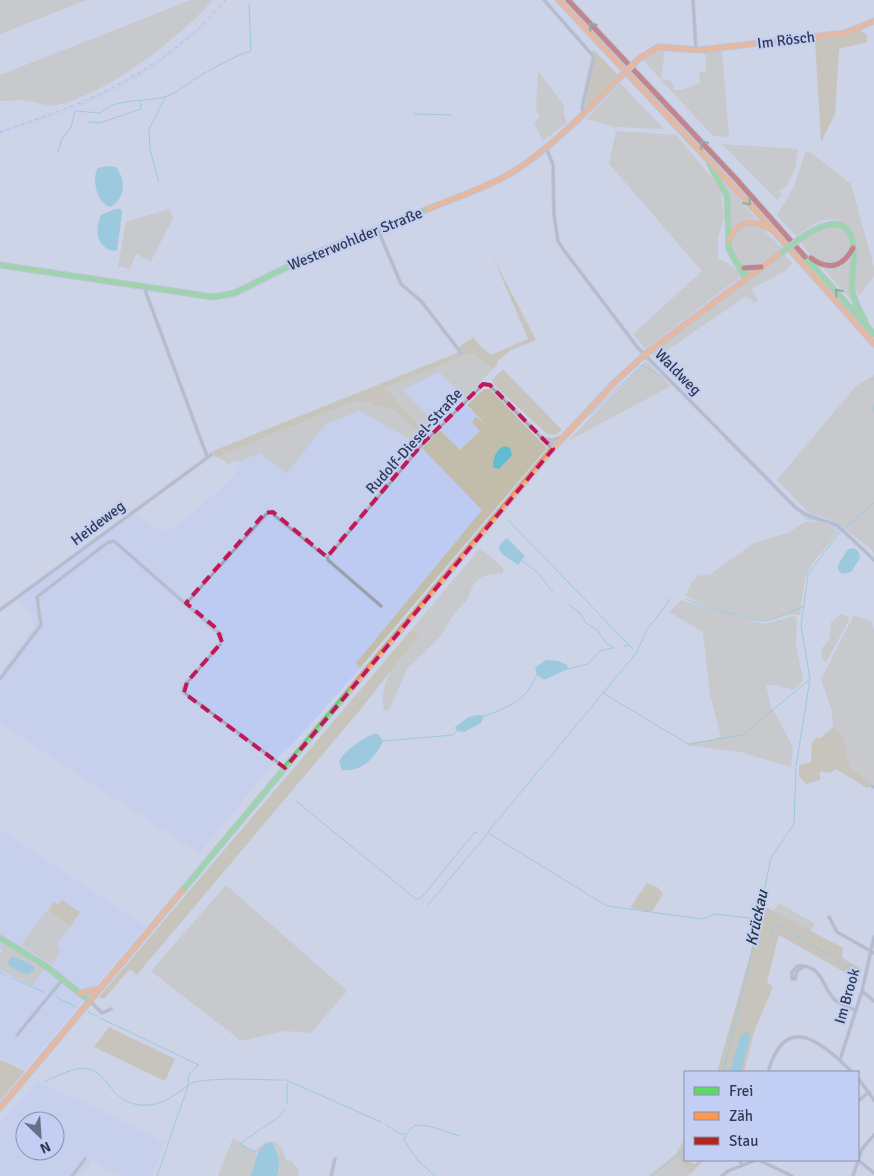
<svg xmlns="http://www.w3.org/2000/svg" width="874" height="1176" font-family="Signika,sans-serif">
	<rect width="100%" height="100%" fill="#cdd4e8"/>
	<path fill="#bdcaf1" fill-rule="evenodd" d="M210 21 195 35 153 68 118 89 79 107 0 134V130L64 109 116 86 165 55 202 24Z
		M439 372 465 398 462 401 486 425 460 451 403 390Z
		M360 411 418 444 483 509 356 663 360 668 292 745 281 754 199 854 0 723V673L34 628 32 618 17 599 135 514 156 528 171 530 198 509 235 475 237 462 260 453 286 474 326 424Z
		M0 829 146 926 25 1069 0 1057Z
		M37 1081 104 1112 164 1143 152 1176H120L92 1161 87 1171 77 1176H0V1123ZM25 1121H55V1151H25Z"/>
	<path fill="#c2bcaa" d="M0 0H87L0 34Z
		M191 0H213C179 38 108 94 57 105 47 107 34 101 23 100 16 100 8 101 0 101V75Z
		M659 49H665L661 79 670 80 675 90H682L700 83 699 72H706V55L700 52 722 49 729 137 713 136 642 59 653 50Z
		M538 71 564 106V115L567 123 543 141 534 123 540 116 536 109Z
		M620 83 664 129 616 127 586 119Z
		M616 131 676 135 720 187 724 218 718 238V259C726 261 738 268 740 277L645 349 633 334 702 271 609 164Z
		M722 144 798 149 795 169 787 186 778 191 783 194 777 200Z
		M806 151H809L851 184 874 267V276L859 296C857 291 854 284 854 278 853 268 857 257 857 247 857 225 835 213 816 223 809 227 803 232 796 236L777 215 793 189Z
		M723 181 757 220C744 215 737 225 729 230 732 211 731 199 723 181Z
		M169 209 173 218 151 261 136 254 130 269 118 266 126 222Z
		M757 224 782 248 763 261 750 268C734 263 720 232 741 225 745 223 752 224 757 224Z
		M827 225C866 225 851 275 823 264 813 261 806 249 800 242Z
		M784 254 792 263 787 270 751 289 758 300 755 303 746 296 656 358 651 354Z
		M851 258 849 279 853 303 823 268H839Z
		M476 354 493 369 465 398 439 372 403 390 436 424 427 434 384 388 464 356Z
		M646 361 671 386 568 441Z
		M874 375V554L871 549 838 523 821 516 809 513 777 480 855 387Z
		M484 389H490L547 448 360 668 356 663 482 510 422 448 440 430 460 450 480 431 472 422 476 417 486 425 467 405Z
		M355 401 368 402 376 407 391 408 424 437 418 444 360 411 326 424 286 474 260 453 237 462 232 461 230 465 217 457Z
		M806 521 825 523 838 532C830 544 810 563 806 576 803 588 802 602 800 615 787 613 777 619 765 620 749 621 700 604 686 596L691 583 697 576 711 574 754 543 790 532Z
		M480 548 503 568V573L483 576 474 583 467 600 454 614 440 637 407 669 389 710H384C377 679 401 658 419 635L412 629Z
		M681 600 764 624 793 616 797 618 796 644 803 681 793 690 777 685H766L770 704 793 747 791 767 740 752 685 745 721 737 710 695 703 632 669 612Z
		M842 614 850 618 826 663 823 660 821 649 829 640 831 622Z
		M854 615 872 622 874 631V785L850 768 844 738 833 727 832 711 821 679Z
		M226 885 347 991 311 1033 285 1031 241 1041 151 971Z
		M779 903 815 924 810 931 774 911Z
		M46 911 70 927 57 944 60 951 53 965 21 945Z
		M0 943 44 968 33 986 0 970V954L3 952Z
		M233 1138 254 1151 265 1142 275 1141 283 1150 286 1160 292 1162 299 1171 298 1176H277L280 1170 276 1148 256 1152 255 1166 250 1176H218Z
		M676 1154 690 1174 686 1176H648Z"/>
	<path fill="#beb28b" d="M860 30 867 35V42L839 49 835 114 821 142 815 39Z
		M593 49 618 75 584 113 580 108Z
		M493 257 536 340 511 350 496 362 498 364 493 369 475 354 464 356 385 388 427 434 424 437 391 408 376 407 368 402 355 401 217 457 208 453 457 353 460 346 474 337 478 344 491 355 528 339Z
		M503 369 562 430 556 435 547 434 494 385 492 380Z
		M412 629 419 635 360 710 140 971 137 975 130 969 104 999 99 997Z
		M833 727 844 738 850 768 873 784 867 788 836 769 830 773 820 771V780L806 784 799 776V765L811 762 812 743 817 737 821 738Z
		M647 883 657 887 663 894 652 912 630 908Z
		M62 900 80 912 70 927 48 911 54 902 58 905Z
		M764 906 843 948 842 958 863 970 855 978 779 935 767 982 773 987 754 1032 744 1072H741L750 1037H740L730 1072H717Z
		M109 1027 175 1059 165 1081 94 1047Z
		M1 1060 25 1071 0 1101V1061Z
		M685 1138V1160L695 1164 698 1160H704L690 1174 676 1154Z"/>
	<path fill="#60bcd1" d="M109 166 116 167C126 180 126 199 110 207 97 203 91 178 98 168Z
		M115 209H121L122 213 117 250 112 251C95 245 95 229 101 215Z
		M505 446 510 448 512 455 499 469 493 467C493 459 496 448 505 446Z
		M507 538 525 556 518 565 503 555 499 549 500 544Z
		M854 548 859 552 860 558 851 572 842 574 838 570V565L848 549Z
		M546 660 558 661 567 665 568 669 544 680 537 675 535 668Z
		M478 715 484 716 481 723 464 732 457 731 455 727 469 717Z
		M374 734H378L383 741C376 757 361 773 342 770L339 762C344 750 363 738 374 734Z
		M13 956 35 967 33 971 27 975 9 966 8 961Z
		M746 1031 750 1037 741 1072H730L740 1037Z
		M271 1142C278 1151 282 1166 277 1176H250C257 1162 254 1148 271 1142Z"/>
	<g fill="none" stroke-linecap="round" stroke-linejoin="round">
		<path stroke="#60bcd1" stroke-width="1" d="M414 114 451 115
			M89 122 100 123 141 109 140 100
			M58 152 61 141 71 127 75 111 101 113C115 97 148 103 167 96 176 93 185 86 193 80 210 70 232 57 251 51L249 3
			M159 182 150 150 149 129 165 98
			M871 380 874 379
			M874 405V412
			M590 415 642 365 668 380
			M719 432 804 517
			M806 518 827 523 840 531
			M507 519 629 645
			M523 561 538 573 553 592
			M666 599 669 601 646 631 637 652 603 693 688 744 743 735 810 679
			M686 599C693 603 756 622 764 621 777 619 792 611 805 606
			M569 605 580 613 586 623 598 631 607 644 614 648
			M624 646 629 645 633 649
			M568 669 588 664 600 651 613 648
			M484 716C508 708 526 700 537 675
			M383 741 453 735 457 731
			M796 767 810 679 801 626 808 574 840 532 874 503
			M296 801 417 900 422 897 475 832 478 834
			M488 832 603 693
			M428 905 488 833 607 906 702 919 716 914 758 919
			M772 936 774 928 781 925 804 941
			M806 943 833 956
			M836 960 860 976
			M0 972 5 975
			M12 978 44 992
			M56 997 76 1007
			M88 1012 97 1016
			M100 1018 199 1065 189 1074 188 1086 157 1176
			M723 1072 745 983 771 858 794 824 796 769
			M286 1080 381 1122
			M45 1082C114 1043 96 1100 140 1105 152 1107 169 1100 179 1092 184 1089 189 1083 195 1082 219 1077 257 1080 283 1080
			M287 1104V1084
			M385 1124 400 1134H406
			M409 1131 415 1125 429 1126 459 1136
			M407 1133 404 1140 419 1162 435 1176
			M256 1152 242 1146V1142L279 1117 285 1109
			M652 1176 685 1149"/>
		<g stroke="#aab0c2" stroke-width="4">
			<path id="street" d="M544 0 594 57 582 108 584 115
				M693 0 696 50
				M546 147 553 165 554 215 558 241 563 249 638 348 796 508 807 515 837 525 874 560
				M378 230 401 284 421 301 462 354
				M146 287V293L207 456
				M545 439 553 440 562 437
				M547 440 555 446
				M327 555 328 560 381 606
				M186 603 269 511 324 555 330 554 423 443 483 384 490 385 553 449
				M0 610 211 455
				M0 679 41 625 37 597 107 543 114 541 221 635 220 644 187 682 183 688 184 693 285 768
				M872 786 874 787
				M829 917 837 932 874 953
				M803 967 797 971 795 979H792V972L798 966C823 965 821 985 834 999 839 1004 848 1007 855 1010
				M862 991 874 1001
				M90 1001 102 1013 111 1009
				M17 1035 63 979
				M840 1060 862 991 874 937
				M768 1072C786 1010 822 1043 852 1072
				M858 1078 874 1100
				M858 1101 869 1092
				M740 1160 742 1165
				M759 1160 792 1176
				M858 1160 874 1173
				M72 1176 85 1159
				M331 1176 335 1159
				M722 1176 728 1171 756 1160
				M853 1176 862 1149 874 1135"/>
		</g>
		<g stroke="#aab0c2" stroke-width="7">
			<path id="fast" d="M710 165 727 196 729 249 745 278
				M801 238C826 221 853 213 854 254 854 266 851 277 852 289 853 300 860 311 865 321
				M805 257 874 334
				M738 264 745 271V278
				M0 265 213 297 235 293 313 254 428 209
				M182 891 351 689
				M0 938 47 967 90 1001"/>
		</g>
		<g stroke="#aab0c2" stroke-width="7">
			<path id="slow" d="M559 0 755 210 874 344
				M640 58 658 47 700 50 845 33 874 21
				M428 209C454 198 482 189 506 176 545 154 585 113 616 81
				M729 240C737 220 753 219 770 229
				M648 352 782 252
				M351 689 555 446 616 381 641 358
				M80 993 99 989
				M0 1108 182 891"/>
		</g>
		<g stroke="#aab0c2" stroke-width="7">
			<path id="jam" d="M568 0 737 180 805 257
				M811 258C828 271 843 267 853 248
				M744 268 761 267"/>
		</g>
		<use href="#street" stroke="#969cad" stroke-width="2"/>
		<use href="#fast" stroke="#63d668" stroke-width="5"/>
		<use href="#slow" stroke="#ff974d" stroke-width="5"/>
		<use href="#jam" stroke="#b3261e" stroke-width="5"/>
		<path stroke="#9398a8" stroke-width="1" stroke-dasharray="2.5 5" stroke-linecap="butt" d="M0 132C84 104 167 71 225 0"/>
		<g stroke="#aab0c2" stroke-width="7" stroke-linecap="butt">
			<path id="fast-bridge" d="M782 252 801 238"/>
		</g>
		<g stroke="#aab0c2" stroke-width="7" stroke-linecap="butt">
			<path id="slow-bridge" d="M616 81 640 58
				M641 358 648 352"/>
		</g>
		<use href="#fast-bridge" stroke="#63d668" stroke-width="5"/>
		<use href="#slow-bridge" stroke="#ff974d" stroke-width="5"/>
	</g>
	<defs><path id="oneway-chevron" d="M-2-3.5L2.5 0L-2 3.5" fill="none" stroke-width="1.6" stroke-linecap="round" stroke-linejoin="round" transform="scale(1.25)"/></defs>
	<g stroke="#46785b">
		<use href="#oneway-chevron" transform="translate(592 26) rotate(-133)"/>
		<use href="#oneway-chevron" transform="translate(703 144) rotate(-133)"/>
		<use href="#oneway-chevron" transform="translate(748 202) rotate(47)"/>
		<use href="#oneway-chevron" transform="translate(838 292) rotate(-132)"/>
	</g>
	<path d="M0 0H874V1176H0ZM483 384 490 385 553 449 285 768 184 693 187 682 222 642 217 629 186 603 265 513 273 512 327 557 423 443Z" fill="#cdd4e8" fill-opacity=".55" fill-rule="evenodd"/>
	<path fill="none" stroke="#c2185b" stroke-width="4" stroke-dasharray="10 6" stroke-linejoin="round" d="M483 384 490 385 553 449 285 768 184 693 187 682 222 642 217 629 186 603 265 513 273 512 327 557 423 443Z"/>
	<g text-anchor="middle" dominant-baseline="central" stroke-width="4" stroke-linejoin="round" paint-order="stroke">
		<g font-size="15" fill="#323952" stroke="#c2cef3">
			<text transform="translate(786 40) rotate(-7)">Im Rösch</text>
			<text transform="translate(355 239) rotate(-22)">Westerwohlder Straße</text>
			<text transform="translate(678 372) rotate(45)">Waldweg</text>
			<text transform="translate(414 441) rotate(-48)">Rudolf-Diesel-Straße</text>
			<text transform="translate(98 523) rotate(-37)">Heideweg</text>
			<text transform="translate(847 996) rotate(-74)">Im Brook</text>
		</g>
		<g font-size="16" font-style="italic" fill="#1f3539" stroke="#c2cef3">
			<text transform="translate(757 918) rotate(-78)">Krückau</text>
		</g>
	</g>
	<rect x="684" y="1071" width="175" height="90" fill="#c2cef3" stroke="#8892b3"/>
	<rect x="694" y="1087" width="25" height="8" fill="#63d668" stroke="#8892b3"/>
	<text x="729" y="1096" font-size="15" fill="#323952">Frei</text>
	<rect x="694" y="1112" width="25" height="8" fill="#ff974d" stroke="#8892b3"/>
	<text x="729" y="1121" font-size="15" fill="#323952">Zäh</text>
	<rect x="694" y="1137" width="25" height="8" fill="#b3261e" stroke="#8892b3"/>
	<text x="729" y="1146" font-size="15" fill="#323952">Stau</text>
	<g transform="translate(40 1136) rotate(155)"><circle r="24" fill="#c2cef3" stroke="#8892b3"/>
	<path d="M0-4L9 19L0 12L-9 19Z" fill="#686f86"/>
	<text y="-8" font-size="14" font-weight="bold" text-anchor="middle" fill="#323952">N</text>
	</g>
</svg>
